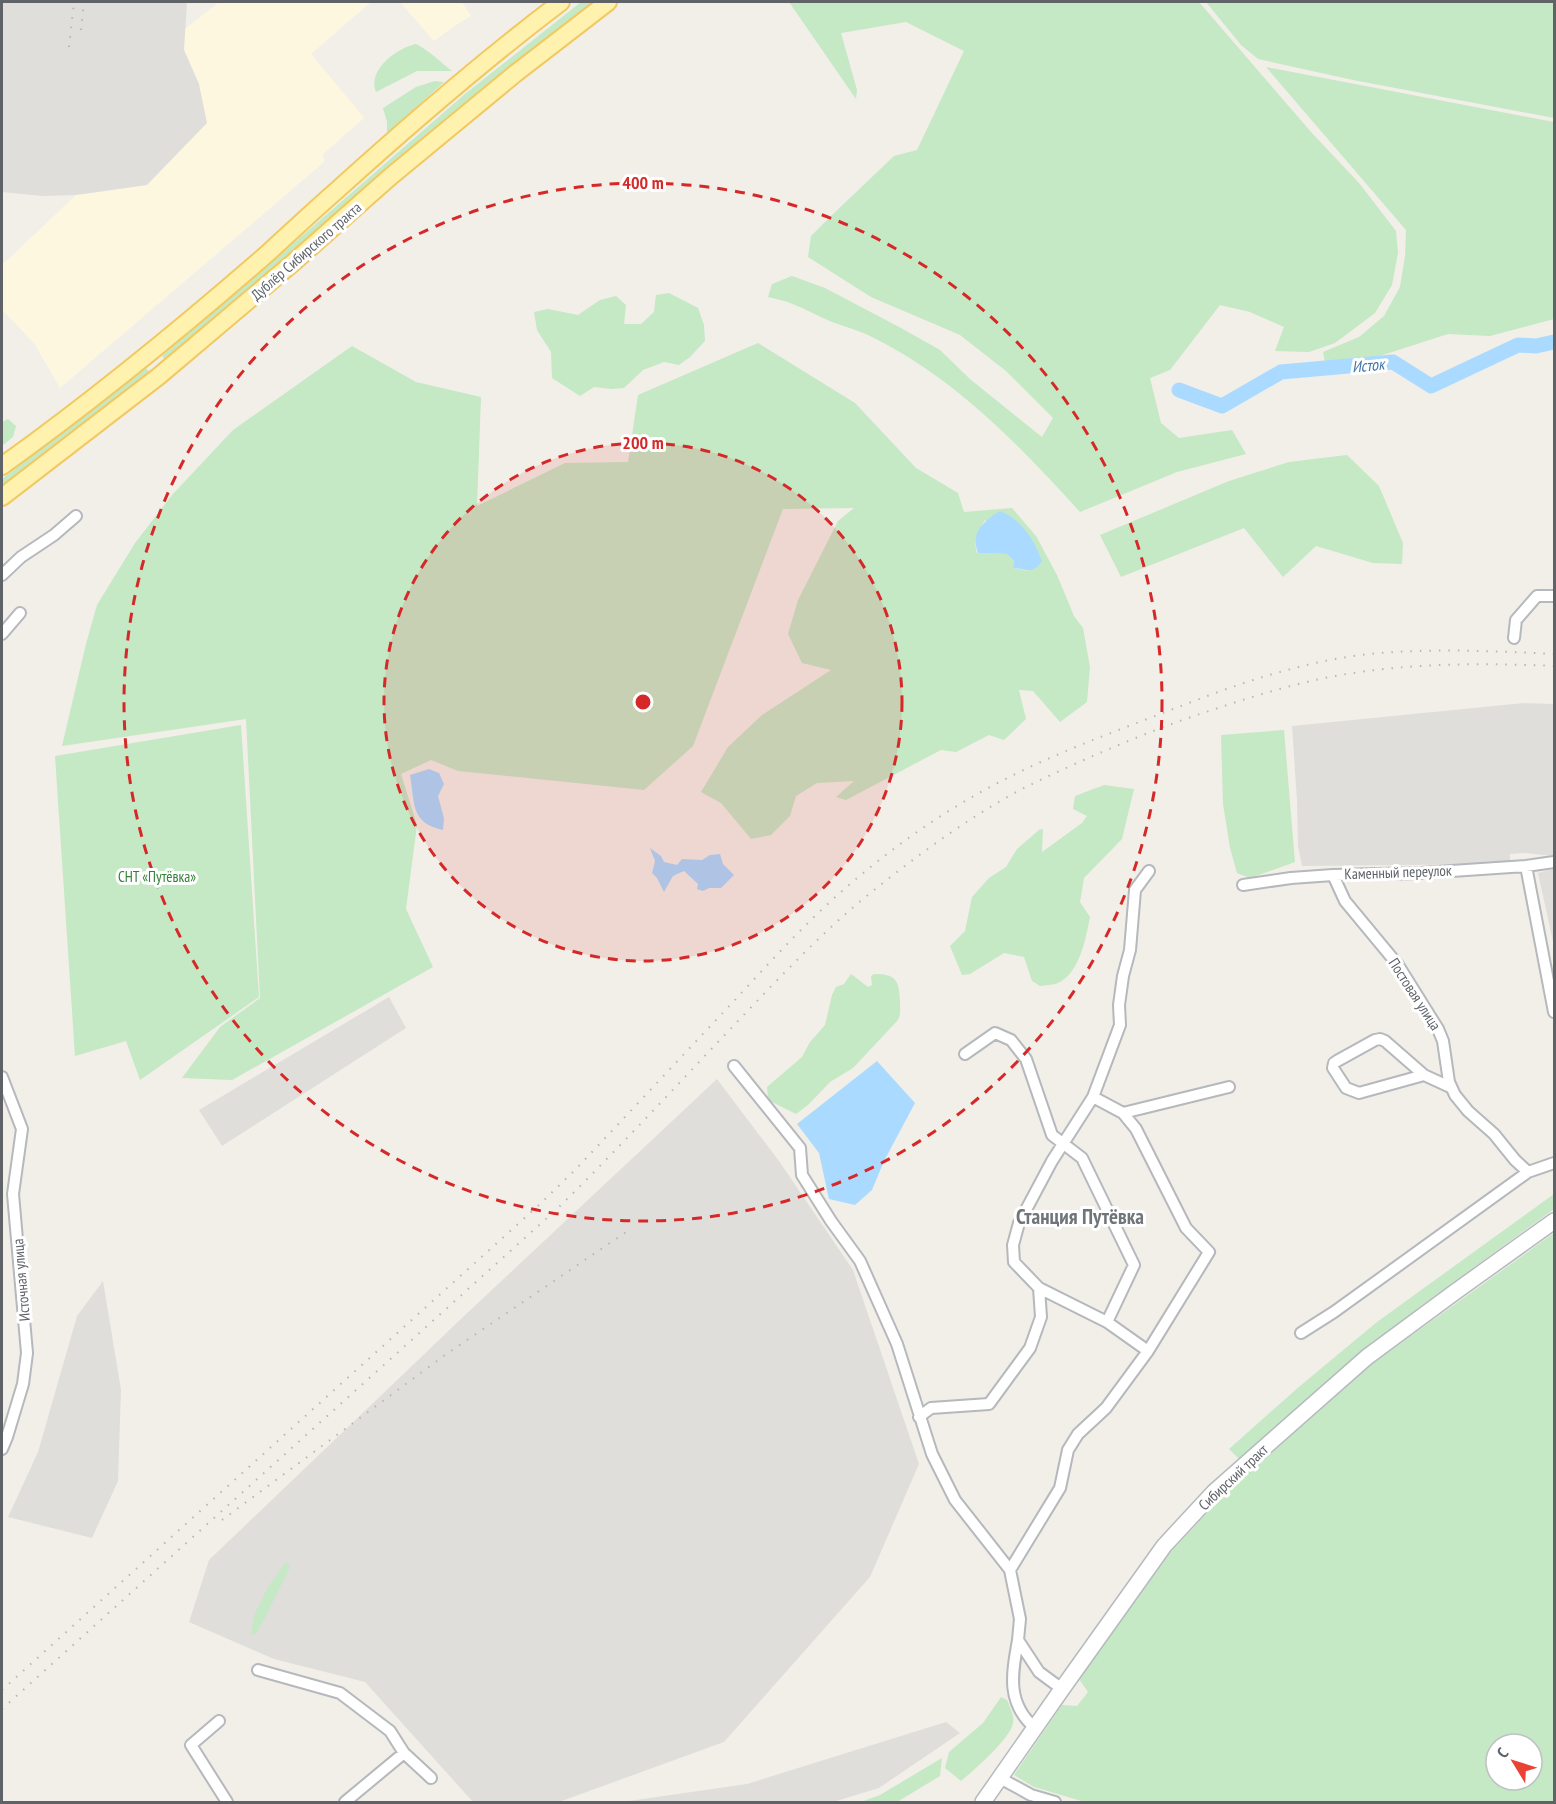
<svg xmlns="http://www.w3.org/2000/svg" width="1556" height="1804" font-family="'PT Sans Narrow',sans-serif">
	<rect width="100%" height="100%" fill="#f1efe8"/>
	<path fill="#fef7e0" d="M219 2H371L311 54 364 118 323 154 324 162 60 388 34 343 2 310V265L76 195 147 185 199 84 184 50V30Z
		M400 2H462L471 16 453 27 434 41Z"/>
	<path fill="#e0deda" d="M2 2H187L184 50 199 84 207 123 147 185 76 195 42 196 2 192Z
		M1524 703 1554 704V856L1525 853 1510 854V864L1302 866 1298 846 1297 801 1292 726Z
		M1554 869V946L1538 873Z
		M389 997 406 1028 222 1146 199 1110Z
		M717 1079 779 1161 853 1270 919 1464 870 1577 724 1742 559 1802H473L365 1682 274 1659 189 1622 209 1560 463 1317Z
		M103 1281 121 1390 118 1481 92 1538 8 1517 38 1452 77 1316Z
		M946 1722 960 1733 879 1788 833 1802H622L747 1784Z"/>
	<path fill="#c5e8c5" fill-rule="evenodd" d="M581 2H595L167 362 162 356 249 282 465 94Z
		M789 2H1199L1311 132 1359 183 1396 231 1398 253 1392 285 1375 313 1335 343 1309 352 1275 351 1284 327 1250 312 1220 305 1170 370 1150 378 1161 423 1179 438 1232 430 1246 454 1177 472 1080 512C1019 445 956 379 874 338 861 331 846 327 832 322 818 316 804 308 790 303 783 300 775 299 768 297L772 284 792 276 825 288 901 328 940 350 971 380 1042 437 1053 418 1006 371 960 335 871 297 808 257 811 236 830 217 894 156 917 150 964 51 906 22 841 33 857 90 856 99Z
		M1206 2H1554V118L1353 80 1258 59 1241 45Z
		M416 44C430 51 440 62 452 71H417L376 92C367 70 397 48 416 44Z
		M1266 67 1554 122V319L1490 336 1448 334 1327 373 1323 352 1359 337 1384 316 1400 287 1405 256 1406 230Z
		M435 81 444 82 387 134V122L383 108 416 87Z
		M669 293 698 308 704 325 705 341 690 357 679 365 664 362 643 370 624 388 611 389 594 387 580 396 552 378 551 352 537 330 534 312 548 309 578 315 600 300 616 296 626 305 624 324H641L654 312 656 295Z
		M758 343 855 403 916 468 958 493 964 512 1012 508 1036 536 1057 575 1074 616 1083 628 1090 667 1087 702 1060 722 1033 691 1019 690 1026 719 1004 740 989 735 956 752 941 750 846 800 836 797 854 781 817 783 796 796 790 816 771 835 751 839 721 803 701 792 728 747 762 715 831 670 802 663 788 634 798 600 838 521 854 508 783 509 693 746 644 790 458 771 431 760 401 774 417 825 406 909 433 967 232 1080 182 1078 220 1027 260 998 246 719 62 746 86 644 97 605 135 543 172 495 233 430 352 346 416 382 481 397 477 506 565 463 628 462 638 395ZM985 520 1028 571 1013 568 1014 561 1007 554 977 553C973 540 978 531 985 520Z
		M146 368 152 375 2 489V479Z
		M8 419 16 426 13 437 2 446V422Z
		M1347 455 1379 486 1403 543 1402 564 1373 563 1316 546 1283 577 1244 528 1121 577 1100 535 1229 481 1289 462Z
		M241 725 259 997 140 1080 126 1041 75 1056 55 756Z
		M1284 730 1295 862 1250 878 1237 873 1230 848 1223 804 1221 735Z
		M1104 785 1134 789 1122 839 1084 878 1080 902 1090 917C1086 937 1080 973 1058 983 1053 985 1045 985 1040 986L1032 981 1024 957 1004 953 970 974 962 975 950 946 965 931 972 897 989 878 1006 867 1017 849 1039 830 1043 829 1042 852 1082 823 1087 816 1073 809 1075 796Z
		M851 974 868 987 872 985 871 976 874 974C895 974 899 979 900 1001 900 1007 901 1014 898 1020L853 1068 830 1082 808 1105 796 1114 768 1100 767 1087 802 1057 810 1042 825 1025 832 995 836 987 844 984Z
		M1554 1194V1209L1422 1305 1348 1364 1240 1460 1229 1449 1300 1386 1377 1322Z
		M1554 1233V1802H1085L1034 1787 1014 1775 1062 1705 1077 1706 1088 1692 1079 1679 1170 1553 1220 1499 1372 1364ZM1496 1744H1532V1780H1496Z
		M286 1562 290 1567 264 1620 256 1634 251 1635 254 1615 268 1587Z
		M1001 1697 1007 1700C1009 1706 1015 1716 1013 1723 1011 1738 973 1771 961 1781L945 1768 949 1752 983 1723Z
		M942 1758 940 1776 897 1802H861L880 1795Z"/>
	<path fill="#aadaff" d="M1000 511C1024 522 1033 538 1042 561 1032 575 1027 569 1013 568L1014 561 1007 554 978 553C970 532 984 521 1000 511Z
		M429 769 439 773 444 784 438 796 444 818 443 830C410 823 415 803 410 775Z
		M650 848 661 856 664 862 677 865 682 859 702 860 710 855 720 854 723 864 734 875 721 888H709L703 891 697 889 698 884 684 871 673 876 664 892 657 878 652 873 655 861Z
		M877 1061 915 1103 884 1161 872 1190 855 1205 829 1199 819 1153 797 1124Z"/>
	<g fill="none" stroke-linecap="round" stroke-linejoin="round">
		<path stroke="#aadaff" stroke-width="15" d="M1179 390 1222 406 1281 372 1393 362 1431 386 1518 345 1536 346 1554 342"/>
		<g stroke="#b5b8bc" stroke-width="14">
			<path id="minor" d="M2 575 21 557 54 535 76 516
				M2 634 20 613
				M1514 638 1516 620 1537 596H1554
				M1526 866 1554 1012
				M1333 875 1345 901 1398 965 1438 1029 1443 1041 1449 1082 1455 1095 1468 1111 1494 1134 1515 1160 1528 1172
				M1243 885 1291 878 1333 875 1422 873 1526 866 1554 862
				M965 1054 995 1033 1011 1040 1026 1059 1052 1135 1082 1158 1134 1265 1107 1322
				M734 1066 800 1148 802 1175 831 1221 860 1261 897 1344 932 1454 955 1500 1010 1570 1020 1619 1018 1640 1039 1672 1062 1689
				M1424 1075 1359 1093 1346 1088 1333 1068 1334 1063 1337 1061 1375 1040 1380 1039 1385 1041 1424 1075 1450 1087
				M2 1077 22 1129 13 1194 27 1353 23 1384 7 1437 2 1449
				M1123 1113 1229 1087
				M1039 1288 1107 1322 1148 1351
				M1301 1333 1334 1312 1528 1172 1554 1163
				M919 1417 931 1408 989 1404 1030 1348 1041 1317 1039 1288 1014 1262 1013 1245 1019 1223 1052 1161 1093 1097 1120 1025 1119 1005 1123 976 1130 950 1135 890 1149 871
				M1010 1570 1060 1488 1068 1450 1078 1434 1106 1408 1148 1351 1209 1252 1186 1228 1136 1129 1123 1113 1093 1097
				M1018 1640C1012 1674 1006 1703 1035 1728
				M258 1670 340 1693 390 1731 404 1753 431 1778
				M219 1721 191 1745 227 1802
				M1000 1778 1031 1795 1055 1802
				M345 1802 404 1753"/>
		</g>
		<g stroke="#b6babf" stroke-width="18">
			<path id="secondary" d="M983 1802 1062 1689 1164 1546 1214 1492 1367 1357 1455 1292 1554 1221"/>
		</g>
		<g stroke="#f2c960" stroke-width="20">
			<path id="primary" d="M2 466C94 400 182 328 268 253 290 233 312 212 335 192 408 126 483 61 561 2
				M2 497 159 376 295 261 390 177 516 73 608 2"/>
		</g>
		<use href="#minor" stroke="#fff" stroke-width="10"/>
		<use href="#secondary" stroke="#fff" stroke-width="15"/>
		<use href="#primary" stroke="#fff2af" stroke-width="16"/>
		<path stroke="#b6b7b8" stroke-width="2" stroke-dasharray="1.5 8" stroke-linecap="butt" d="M81 30 84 2
			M69 47 74 2
			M222 1520 445 1355 632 1228
			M2 1690 539 1205 575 1170C628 1114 681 1057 734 1001 771 961 808 920 849 885 893 847 941 813 992 786 1046 757 1105 735 1163 713 1229 687 1297 662 1369 654 1431 648 1493 651 1554 654
			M2 1709 557 1209C612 1155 665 1098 718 1042 763 995 808 946 857 904 903 866 951 830 1002 800 1026 786 1051 775 1077 763 1122 743 1168 724 1215 709 1260 694 1306 680 1353 673 1420 663 1487 663 1554 666"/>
	</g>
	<circle cx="643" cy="702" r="259" fill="#d62828" fill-opacity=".12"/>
	<g fill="none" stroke="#d62828" stroke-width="3" stroke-dasharray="10 8">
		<circle cx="643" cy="702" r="259"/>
		<circle cx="643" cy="702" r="519"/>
	</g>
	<g text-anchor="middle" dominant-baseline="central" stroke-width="6" stroke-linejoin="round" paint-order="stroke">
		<g font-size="15" fill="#5f6368" stroke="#fff">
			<text transform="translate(306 251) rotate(-41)">Дублёр Сибирского тракта</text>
			<text transform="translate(1398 872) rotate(-2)">Каменный переулок</text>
			<text transform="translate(1415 994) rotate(57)">Постовая улица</text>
			<text transform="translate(21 1280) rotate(-95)">Источная улица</text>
			<text transform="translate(1233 1477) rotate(-43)">Сибирский тракт</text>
		</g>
		<g font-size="15" fill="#348238" stroke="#fff">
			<text x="157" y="876">СНТ «Путёвка»</text>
		</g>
		<g font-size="16" font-style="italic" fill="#4174aa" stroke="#fff">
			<text transform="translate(1368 365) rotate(-5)">Исток</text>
		</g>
		<g font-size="21" font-weight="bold" fill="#70757a" stroke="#fff">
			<text x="1080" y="1216">Станция Путёвка</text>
		</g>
	</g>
	<circle cx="643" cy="702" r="9" fill="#d62828" stroke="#fff" stroke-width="3"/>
	<g font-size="18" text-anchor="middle" font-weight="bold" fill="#d62828" stroke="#fff" stroke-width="6" stroke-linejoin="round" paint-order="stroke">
		<text x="643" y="189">400 m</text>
		<text x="643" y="449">200 m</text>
	</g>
	<rect width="1556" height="1804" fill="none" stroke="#5f6368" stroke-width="6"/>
	<g transform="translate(1514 1762) rotate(308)"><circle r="28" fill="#ffffff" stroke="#bfc1c3" stroke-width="1.5"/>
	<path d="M0-4.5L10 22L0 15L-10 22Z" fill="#ea4335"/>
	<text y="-9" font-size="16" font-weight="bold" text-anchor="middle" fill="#5f6368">С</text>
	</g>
</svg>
